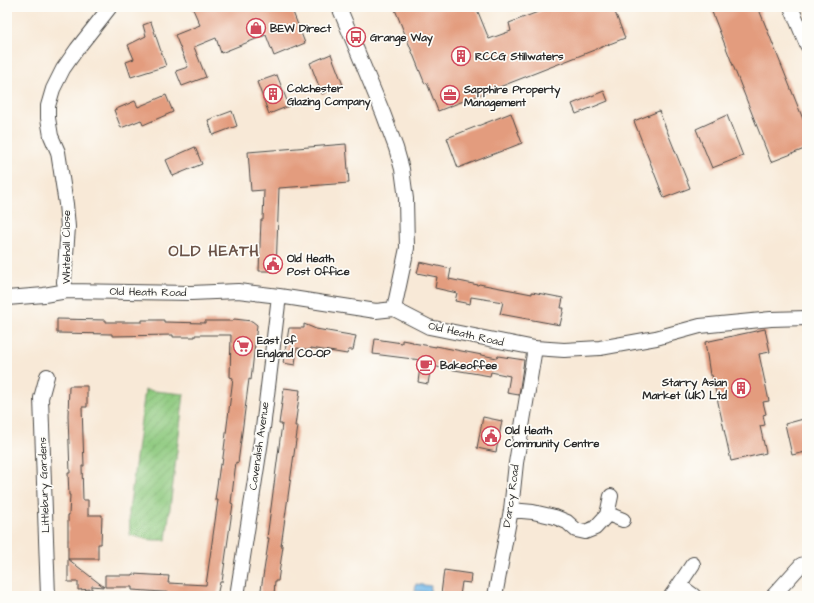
<svg xmlns="http://www.w3.org/2000/svg" width="814" height="603" font-family="'Architects Daughter',sans-serif">
	<defs>
		<pattern id="garden-furrows" width="10" height="10" patternUnits="userSpaceOnUse"><rect width="10" height="10" fill="#8dc97e"/><path d="M-1 1l2-2M0 10L10 0M9 11l2-2" fill="none" stroke="#73a367"/></pattern>
		<pattern id="water-ripples" width="26" height="14" patternUnits="userSpaceOnUse"><rect width="26" height="14" fill="#72b7e8"/><path d="M2 4q2-2 4 0t4 0M15 11q2-2 4 0t4 0" fill="none" stroke="#5e95bc"/></pattern>
	</defs>
	<rect width="100%" height="100%" fill="#fdfcf7"/>
	<filter id="ink" filterUnits="userSpaceOnUse"><feTurbulence type="fractalNoise" baseFrequency=".025" numOctaves="2"/><feDisplacementMap in="SourceGraphic" scale="8" xChannelSelector="R" yChannelSelector="G"/><feConvolveMatrix kernelMatrix="1 2 1 2 8 2 1 2 1" color-interpolation-filters="sRGB"/></filter>
	<filter id="wash" filterUnits="userSpaceOnUse"><feTurbulence type="fractalNoise" baseFrequency=".012" numOctaves="4" result="noise"/><feDisplacementMap in="SourceGraphic" scale="16" xChannelSelector="R" yChannelSelector="G"/><feGaussianBlur stdDeviation="0.9" result="paint"/><feColorMatrix in="noise" values="0 0 0 0 0 0 0 0 0 0 0 0 0 0 0 0 0 1.4 0 .05"/><feComposite in="paint" operator="in"/></filter>
	<g filter="url(#wash)">
		<rect width="100%" height="100%" fill="#f8e9d7"/>
		<path fill="url(#garden-furrows)" stroke="#5c7a54" d="M145 390 184 394 166 540H151L130 535 129 511Z"/>
		<path fill="url(#water-ripples)" stroke="#4e718a" d="M416 584 431 586 430 593 415 591Z"/>
		<g id="blocks">
			<path fill="#e39c7e" d="M192 7H291L305 43 274 56 266 35 221 53 216 38 194 47 206 77 182 86 176 71 188 67 175 35 200 25Z
				M394 7H476L489 39 511 31 509 23 551 7H613L625 38 438 111 427 83 425 84Z
				M710 7H758L807 129V148L771 162Z
				M151 22 166 66 131 77 126 62 134 59 128 45 146 36 143 25Z
				M331 54 343 85 322 94 310 63Z
				M277 75 289 106 269 114 257 82Z
				M604 91 608 101 576 114 572 104Z
				M166 95 173 112 143 125 141 120 121 128 114 110 135 101 138 107Z
				M232 111 237 126 213 135 208 120Z
				M659 111 690 188 664 198 634 121Z
				M511 113 522 143 458 168 447 138Z
				M727 115 743 156 712 168 696 129Z
				M346 144 349 183 279 188 276 271H259L261 220H263L264 190 251 191 248 152Z
				M195 147 202 164 173 176 166 160Z
				M420 262 451 269 449 279 478 285 479 284 532 294V292L563 298 561 308H564L560 325 500 314 503 302 471 297 470 304 455 301 457 293 435 288 437 277 417 273Z
				M57 319 106 320V322H142V320H164V322L205 323V321H233L234 319 252 321 257 325 251 380 249 379 238 463 236 462 231 503 233 504 222 582H220L217 596 178 595V593L132 590V587H105V575H133V574L169 576 168 583 206 585 218 500H215L220 464 222 465 233 378 230 377 231 335H195V337H173V335L112 336V334L57 333Z
				M304 324 316 329 356 336 353 350H348L347 354 311 348V350L297 348 295 365 283 363 289 328H304Z
				M765 329 770 352 759 354 769 401 763 402 766 414 763 415 765 425 760 426 766 453 731 461 712 375H710L705 342Z
				M375 339 402 343V340L413 342V343L436 347V346L497 358 498 356 524 360 519 395 507 393 510 376 491 372 490 376 431 366 428 384 418 382 421 360 373 354Z
				M69 386H87V407H82L84 466H82L83 500H88V515H102L101 544H98V559H68V515H69L70 495H69L68 473H70L68 416Z
				M284 388 300 390 295 426H298L281 546H283L278 581H275L274 596H260L269 538H267L282 424H279Z
				M483 417 502 421 496 452 477 448Z
				M807 418V448L805 449 806 452 792 455 785 424Z
				M68 559 104 587 92 586V589L78 590V582H68Z
				M444 570 471 574 470 583 462 582 460 596 441 594Z"/>
		</g>
	</g>
	<g filter="url(#ink)">
		<use href="#blocks" fill-opacity="0" stroke="#4a4845" stroke-width="1"/>
		<g fill="none" stroke-linecap="round" stroke-linejoin="round">
			<g stroke="#4a4845" stroke-width="16">
				<path id="minor" d="M339 7 383 113 396 148 402 169 406 199 407 248 394 309
					M791 7 807 45
					M67 291 64 282 68 227 66 204 58 152 51 136 48 118V106L53 89 63 69 77 49 110 7
					M7 298 44 295 67 291 191 293 238 291 279 296 376 311 394 309 429 327 535 348 564 350 600 348 656 338 700 326 771 319 807 318
					M47 376 41 398 48 596
					M511 510 533 512 555 517 567 522 576 530 585 532 595 528 607 515 611 496
					M607 515 608 514 623 520
					M693 564 679 585 694 596
					M237 596 263 428 279 296
					M495 596 511 510 516 463 535 348
					M671 596 679 585
					M773 596 801 565 807 563"/>
			</g>
			<use href="#minor" stroke="#fff" stroke-width="14"/>
		</g>
	</g>
	<defs>
		<g id="shop-ring" transform="scale(1)"><circle r="9.5" fill="#fdfcf7" stroke="#d1495b" stroke-width="1.5"/><path d="M-5-2.5h2.3a2.7 3.5 0 0 1 5.4 0H5L5.5 6h-11ZM-1.5-2.5h3a1.5 2.3 0 0 0-3 0Z" fill="#d1495b"/></g>
		<g id="bus-ring" transform="scale(1)"><circle r="9.5" fill="#fdfcf7" stroke="#d1495b" stroke-width="1.5"/><path d="M-5-6H5V4H4V6H2V4H-2V6H-4V4H-5ZM-3.5-4V0h7V-4ZM-3.5 1.2v1.5H-2V1.2ZM2 1.2v1.5H3.5V1.2Z" fill="#d1495b"/></g>
		<g id="building-ring" transform="scale(1)"><circle r="9.5" fill="#fdfcf7" stroke="#d1495b" stroke-width="1.5"/><path d="M-4-6H4V6H1V3H-1V6H-4ZM-2.5-4.3h1.7v1.8h-1.7ZM.8-4.3h1.7v1.8H.8ZM-2.5-1h1.7V.8h-1.7ZM.8-1h1.7V.8H.8Z" fill="#d1495b"/></g>
		<g id="office-ring" transform="scale(1)"><circle r="9.5" fill="#fdfcf7" stroke="#d1495b" stroke-width="1.5"/><path d="M-6-3h4V-5.5h4V-3h4V5H-6ZM-1-4.5V-3h2v-1.5ZM-6 0V1H6V0Z" fill="#d1495b"/></g>
		<g id="civic-ring" transform="scale(1)"><circle r="9.5" fill="#fdfcf7" stroke="#d1495b" stroke-width="1.5"/><path d="M-.6-6.5H3V-4.5H.6V-3L4-1V1h2V6H-6V1h2V-1L-.6-3ZM-1.2 2.5V6h2.4V2.5Z" fill="#d1495b"/></g>
		<g id="supermarket-ring" transform="scale(1)"><circle r="9.5" fill="#fdfcf7" stroke="#d1495b" stroke-width="1.5"/><path d="M-6-5.5h2.5l.6 2H6L4.5 2H-2.5L-4.4-4H-6ZM-1.5 3.2a1.3 1.3 0 1 0 .1 0ZM3 3.2a1.3 1.3 0 1 0 .1 0Z" fill="#d1495b"/></g>
		<g id="cafe-ring" transform="scale(1)"><circle r="9.5" fill="#fdfcf7" stroke="#d1495b" stroke-width="1.5"/><path d="M-5.5-4.5H6V0H3Q3 3.5 0 3.5H-2.5Q-5.5 3.5-5.5 0ZM3-3.2v2h1.7v-2ZM-6 4.5H4V6H-6Z" fill="#d1495b"/></g>
	</defs>
	<g fill-rule="evenodd">
		<use href="#shop-ring" x="256" y="28"/>
		<use href="#bus-ring" x="356" y="37"/>
		<use href="#building-ring" x="461" y="56"/>
		<use href="#building-ring" x="273" y="94"/>
		<use href="#office-ring" x="450" y="95"/>
		<use href="#civic-ring" x="273" y="264"/>
		<use href="#supermarket-ring" x="243" y="346"/>
		<use href="#cafe-ring" x="426" y="365"/>
		<use href="#building-ring" x="741" y="388"/>
		<use href="#civic-ring" x="491" y="436"/>
	</g>
	<g text-anchor="middle" dominant-baseline="central" stroke-width="3.5" stroke-linejoin="round" paint-order="stroke">
		<g font-size="11" font-weight="bold" fill="#2b2b2b" stroke="#fdfcf7" text-anchor="start">
			<text x="270" y="28">BEW Direct</text>
			<text x="370" y="37">Grange Way</text>
			<text x="475" y="56">RCCG Stillwaters</text>
			<text x="287" y="88">Colchester<tspan x="287" dy="13">Glazing Company</tspan></text>
			<text x="464" y="89">Sapphire Property<tspan x="464" dy="13">Management</tspan></text>
			<text x="287" y="258">Old Heath<tspan x="287" dy="13">Post Office</tspan></text>
			<text x="257" y="340">East of<tspan x="257" dy="13">England CO-OP</tspan></text>
			<text x="440" y="365">Bakeoffee</text>
			<text x="727" y="382" text-anchor="end">Starry Asian<tspan x="727" dy="13">Market (UK) Ltd</tspan></text>
			<text x="505" y="430">Old Heath<tspan x="505" dy="13">Community Centre</tspan></text>
		</g>
		<g font-size="11" fill="#2b2b2b" stroke="#fdfcf7">
			<text transform="translate(66 247) rotate(-90)">Whitehall Close</text>
			<text transform="translate(148 292) rotate(1)">Old Heath Road</text>
			<text transform="translate(466 334) rotate(13)">Old Heath Road</text>
			<text transform="translate(259 446) rotate(-82)">Cavendish Avenue</text>
			<text transform="translate(44 485) rotate(-92)">Littlebury Gardens</text>
			<text transform="translate(511 496) rotate(-82)">D'arcy Road</text>
		</g>
		<g font-size="15" font-weight="bold" letter-spacing="1" fill="#6b5348" stroke="#fdfcf7">
			<text x="214" y="251">OLD HEATH</text>
		</g>
	</g>
	<rect width="814" height="603" fill="none" stroke="#fdfcf7" stroke-width="24"/>
</svg>
